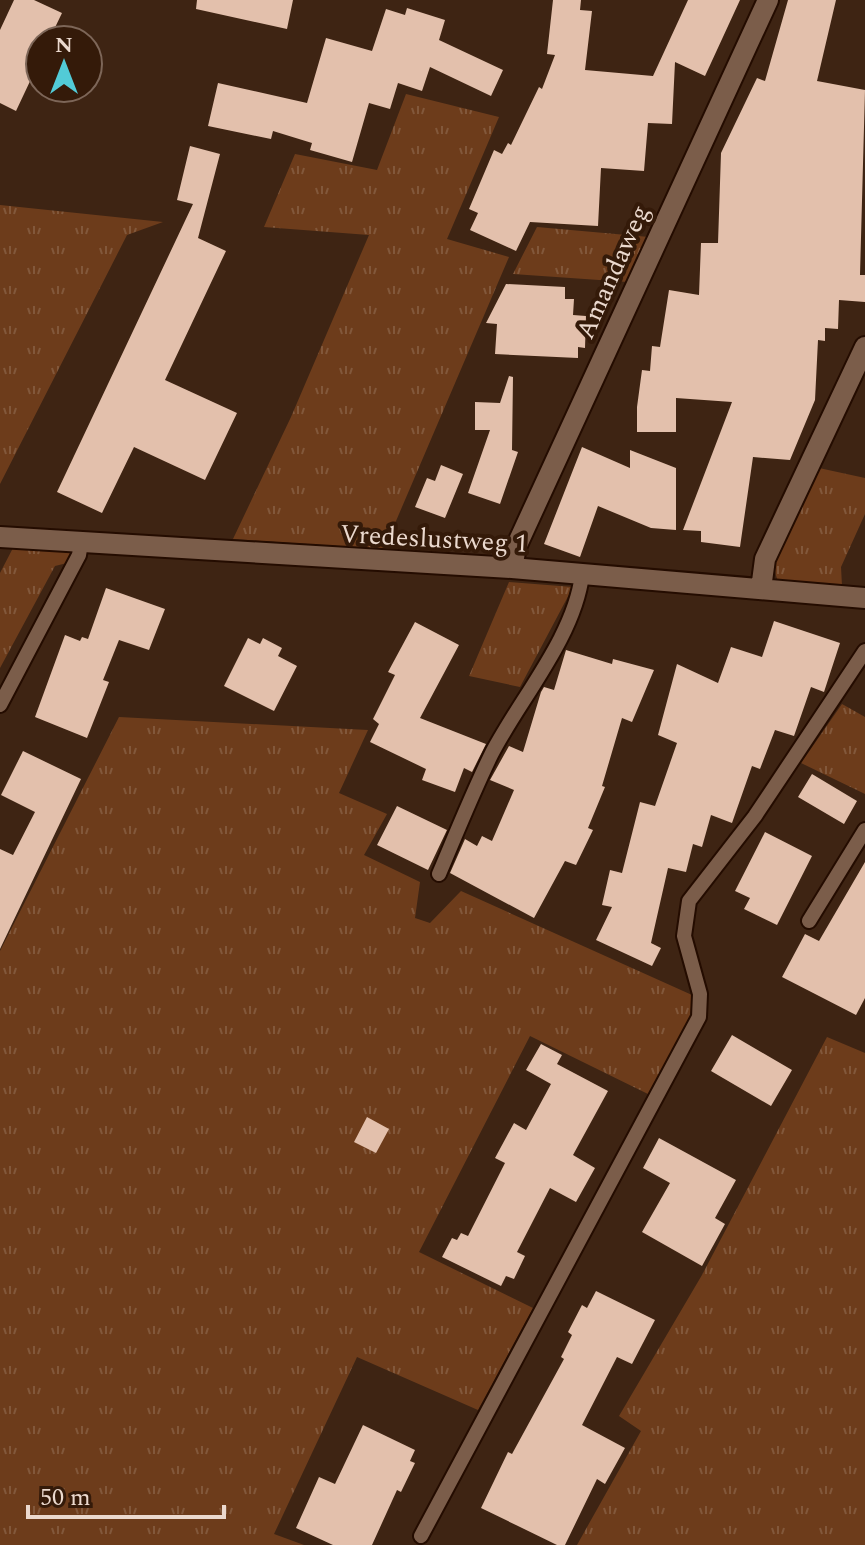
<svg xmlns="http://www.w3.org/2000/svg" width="865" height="1545" font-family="Spectral,serif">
	<defs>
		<pattern id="grass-tufts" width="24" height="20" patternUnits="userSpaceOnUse" patternTransform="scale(2)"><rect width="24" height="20" fill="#6d3c1b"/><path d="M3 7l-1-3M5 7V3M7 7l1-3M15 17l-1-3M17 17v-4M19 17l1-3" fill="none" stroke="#82583b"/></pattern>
	</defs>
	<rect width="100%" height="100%" fill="#3e2413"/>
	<path fill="url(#grass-tufts)" d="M406 94 499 117 447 239 509 257 384 549 233 539 291 417 369 235 264 227 295 154 377 170Z
		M0 205 163 222 127 235 0 484Z
		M537 227 649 237 628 282 513 274Z
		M819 468 865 478V514L841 567 842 586 778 581C764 553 806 494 819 468Z
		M13 548 71 551 67 563 55 566 0 668V573Z
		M509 582 573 587 520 687 469 676Z
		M842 704 865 717V794L801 763Z
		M119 717 368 730 339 793 387 814 364 855 420 882 415 918 430 923 461 891 692 995 690 1018 648 1094 530 1036 419 1252 533 1308 478 1410 357 1357 274 1534 304 1545H0V951Z
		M827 1037 865 1053V1545H577L641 1431 619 1416 702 1275Z"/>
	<path fill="#e3c0ac" d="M14 0H34L62 13 49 40H40V60L16 111 0 103V30Z
		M197 0H293L287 29 196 9Z
		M553 0H581L580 10 592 11 585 70 653 76 688 0H740L705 76 675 62 672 124 648 123 644 171 601 168 598 226 530 222 516 251 470 230 478 213 469 209 494 150 502 154 508 143 511 145 539 87 542 89 555 55 547 54Z
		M788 0H836L817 81 865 90 860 275H865V302L839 300 838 329 825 328V341L818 340 815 400 790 460 753 457 740 547 701 542V531L683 530 732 402 676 398V432H637V407L642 370 650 371 652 346 660 347 669 290 699 295 701 243H718L721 153 757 78 765 81Z
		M407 8 445 20 439 40 503 70 491 96 430 67 422 91 398 83 390 109 369 103 352 162 310 150 312 143 273 131 271 139 208 126 218 83 307 103 326 38 372 51 386 9 405 15Z
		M190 146 220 154 198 238 226 251 165 380 237 413 205 480 134 447 102 513 57 492 193 204 177 200Z
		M506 284 565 287V299H574L573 315 586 316 585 348 578 347V358L495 354 497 324 486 323Z
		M509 376 513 377 512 450 518 452 500 504 468 493 490 430H475V402L500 403Z
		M582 447 630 468V450L676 468V530L651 528 598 506 580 557 544 544Z
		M441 465 463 474 445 518 415 507 427 478 435 481Z
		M106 588 165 609 149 650 119 640 103 680 109 682 87 738 35 717 65 635 80 641 82 637 88 639Z
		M774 621 840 643 824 692 811 687 794 736 775 730 760 769 752 766 732 823 711 815 702 847 693 844 686 872 668 868 651 943 661 948 652 966 596 940 612 907 602 905 610 870 622 873 640 802 655 806 677 743 658 735 677 664 718 683 731 647 762 657Z
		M415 622 459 645 420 718 486 744 472 772 464 768 455 792 422 780 426 769 370 742 379 724 373 719 395 675 388 672Z
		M248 638 260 644 263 638 282 648 278 656 297 666 274 711 224 686Z
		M566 650 612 664 613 659 654 670 632 722 622 718 602 786 605 787 588 828 593 830 576 865 565 861 534 918 450 873 465 839 477 846 482 836 492 841 514 790 490 780 509 746 523 752 541 692 544 687 554 690Z
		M23 751 81 779 0 949V849L13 855 35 812 1 795Z
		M812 774 857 801 844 824 798 797Z
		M397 806 447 830 428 870 377 845Z
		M765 832 812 856 777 925 744 909 750 898 735 891Z
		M865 862V998L856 1015 782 977 805 934 819 941Z
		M732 1035 792 1070 771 1106 711 1071Z
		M541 1044 562 1055 557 1064 608 1091 573 1155 595 1168 576 1202 550 1188 517 1252 525 1256 514 1279 506 1276 501 1286 442 1257 452 1238 457 1240 461 1233 468 1236 505 1163 495 1158 514 1123 526 1130 551 1084 526 1070Z
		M367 1117 389 1129 376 1153 354 1142Z
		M659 1138 736 1180 715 1218 725 1224 702 1266 642 1232 670 1183 643 1168Z
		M596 1291 655 1320 632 1364 617 1357 582 1425 625 1448 605 1484 597 1479 565 1545H557L481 1508 508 1452 512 1454 564 1359 561 1357 572 1335 568 1332 582 1305 587 1308Z
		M363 1425 415 1450 410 1461 415 1463 401 1492 397 1490 372 1545H333L296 1528 319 1477 335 1484Z"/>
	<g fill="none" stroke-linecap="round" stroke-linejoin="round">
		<g stroke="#240c00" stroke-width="18">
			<path id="service" d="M0 705 79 555 81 543
				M439 874C456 834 472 794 491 755 519 700 574 638 582 575
				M809 921 865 830
				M421 1536 699 1017 700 994 684 936 689 901 755 816 865 651"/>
		</g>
		<g stroke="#240c00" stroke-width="24">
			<path id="minor" d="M0 537 512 568 865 598
				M512 568 516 547 768 0
				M761 589 765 559 865 347"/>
		</g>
		<use href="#service" stroke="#7b5d4a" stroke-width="14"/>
		<use href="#minor" stroke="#7b5d4a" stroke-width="20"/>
	</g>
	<g text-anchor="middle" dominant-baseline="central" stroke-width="8" stroke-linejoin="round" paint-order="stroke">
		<g font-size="26" fill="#ebd9ce" stroke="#341a09">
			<text transform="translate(613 272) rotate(-66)">Amandaweg</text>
			<text transform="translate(434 539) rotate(3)">Vredeslustweg 1</text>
		</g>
	</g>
	<g transform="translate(64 64)"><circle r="38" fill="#341a09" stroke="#7d6658" stroke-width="2"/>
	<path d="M0-6L14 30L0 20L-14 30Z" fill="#52cbd7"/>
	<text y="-12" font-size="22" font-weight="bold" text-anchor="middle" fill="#ebd9ce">N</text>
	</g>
	<path d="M28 1505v12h196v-12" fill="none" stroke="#ebd9ce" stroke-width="4"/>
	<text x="40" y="1505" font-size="24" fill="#ebd9ce" stroke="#341a09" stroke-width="6" paint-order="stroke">50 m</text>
</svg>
